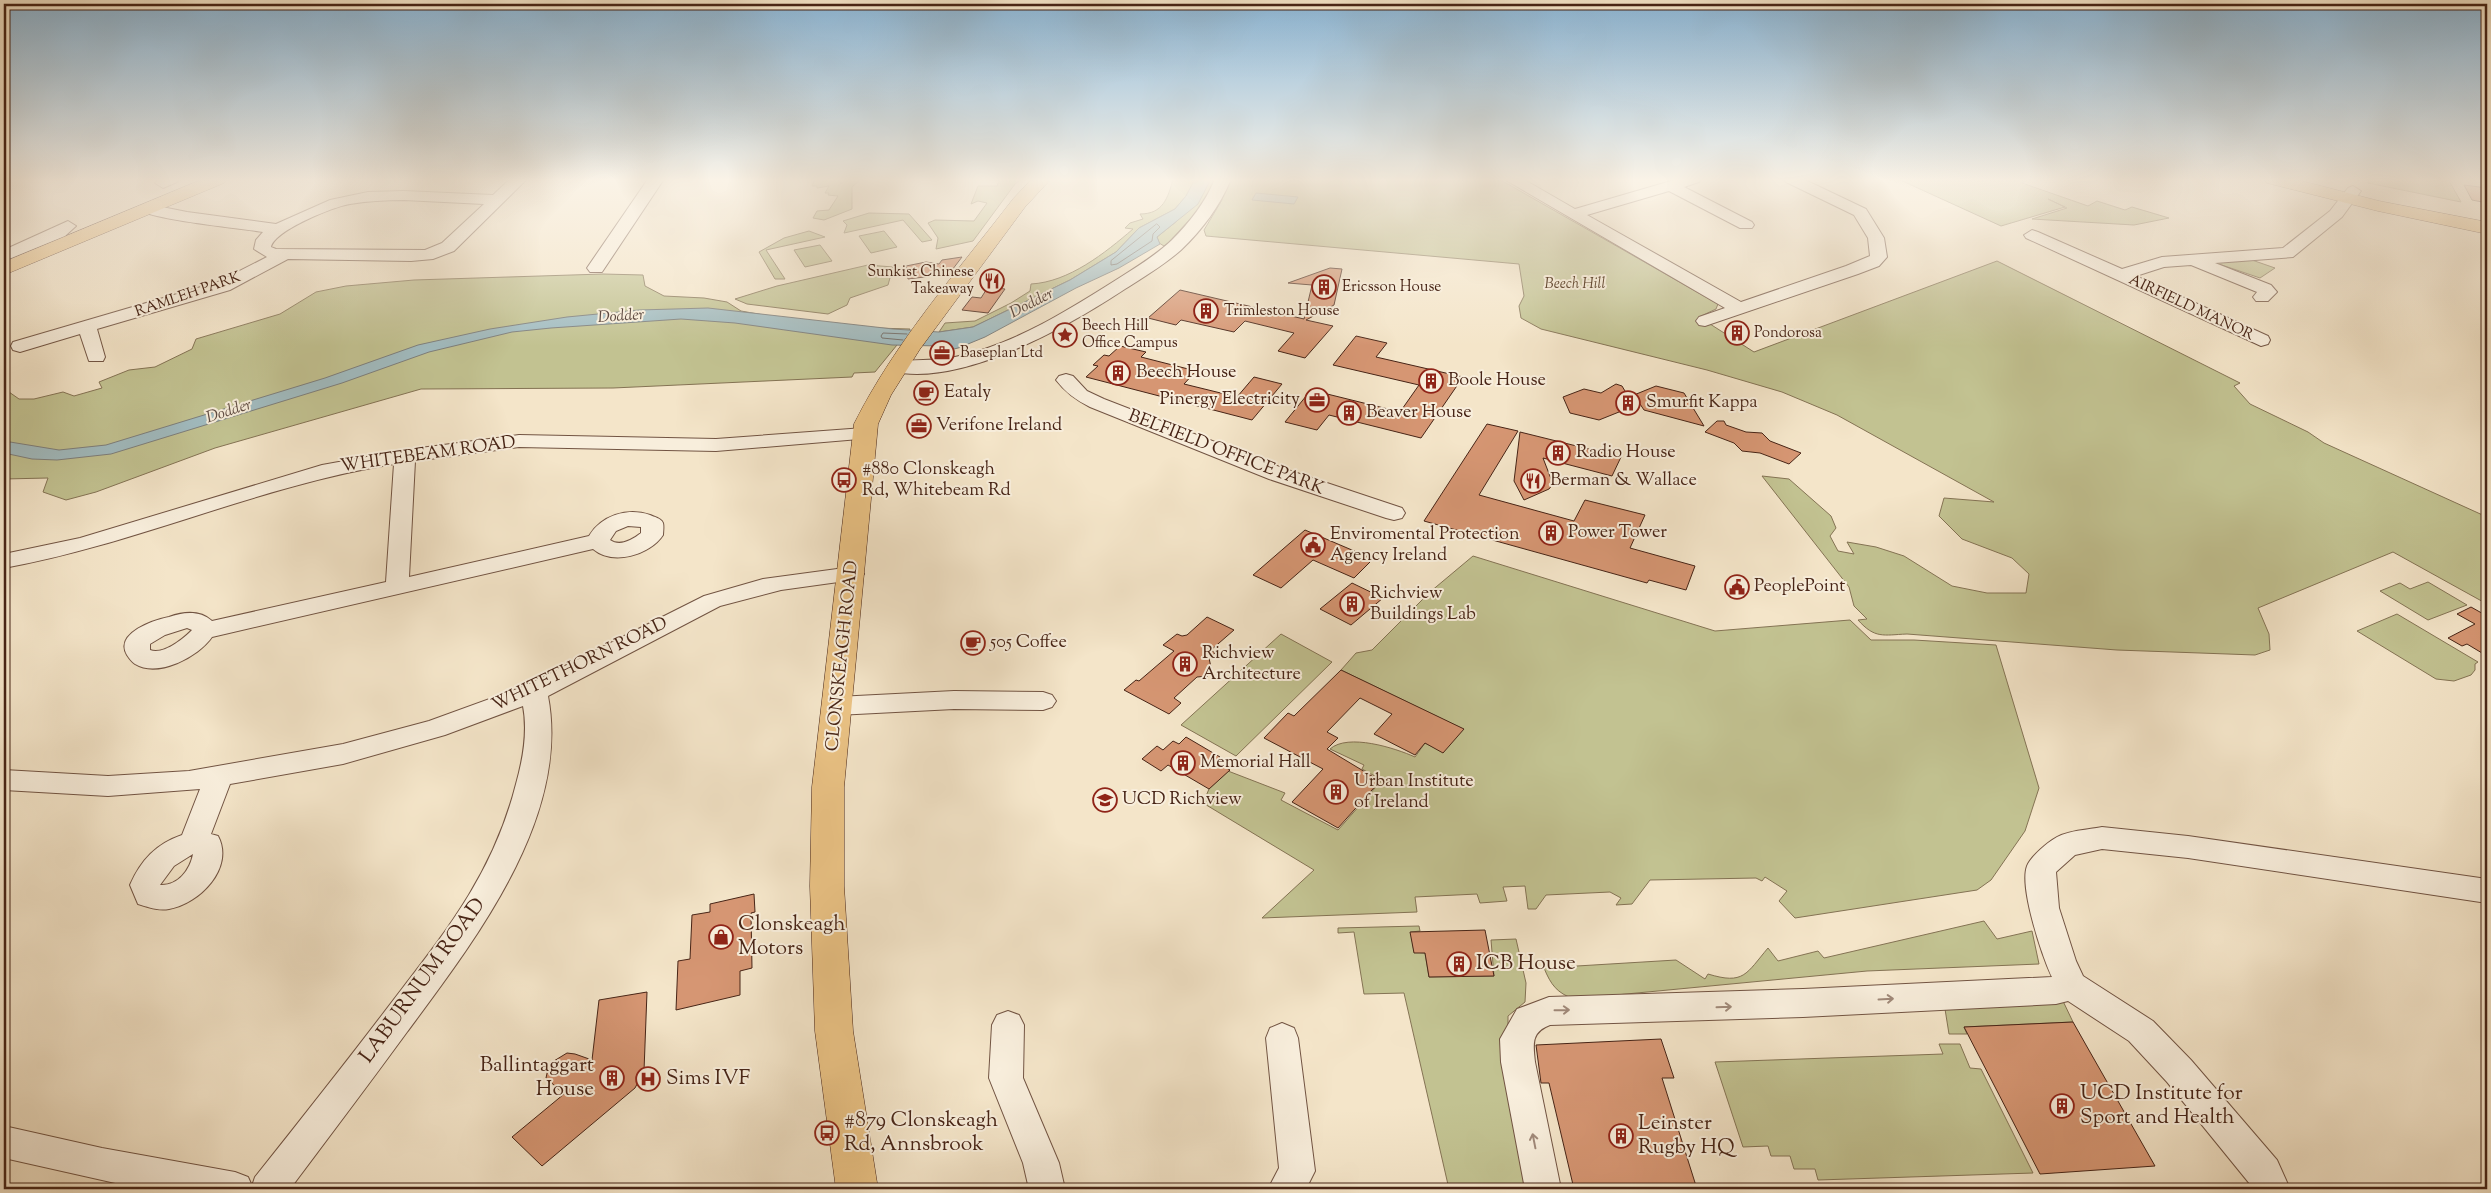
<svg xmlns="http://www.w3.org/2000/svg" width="2491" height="1193" font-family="'Sorts Mill Goudy',serif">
	<rect width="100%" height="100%" fill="#f4e5c9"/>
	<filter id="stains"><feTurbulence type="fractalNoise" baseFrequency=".004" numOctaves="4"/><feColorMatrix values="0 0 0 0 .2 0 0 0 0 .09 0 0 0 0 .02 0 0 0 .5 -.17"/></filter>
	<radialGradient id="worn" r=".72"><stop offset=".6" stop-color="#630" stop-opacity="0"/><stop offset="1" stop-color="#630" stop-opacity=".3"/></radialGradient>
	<path fill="#c2c291" stroke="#847354" d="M815 179H842L840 183H843L846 179H861L852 187V209L824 220 813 218 817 211 829 210 838 196 828 195 829 193H825L829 186 817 188V186H812Z
		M982 179H1022L1015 184 973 241 936 249 938 238 928 223 935 220 974 221 987 203 978 201 971 204 978 186H997L999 181Z
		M1173 179H1195L1186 196 1175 209 1139 228 1116 252 1070 280 973 327 939 332 945 323 975 321 1011 303 1030 291 1031 284C1069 282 1105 253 1133 229L1125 228 1130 223 1143 219 1140 214C1163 214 1168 198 1173 179Z
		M1211 179H1215L1202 206 1168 243 1164 246 1159 243 1157 237 1177 221Z
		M1229 179H1499L1718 304 1716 309 1699 317 1754 352 1997 261 2240 383 2234 386 2250 404 2308 432 2324 443 2487 517V604L2393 552 2258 608 2269 634 2270 650 2255 655 2117 650 1907 634C1883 635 1875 639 1858 620L1867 619 1854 606 1849 587 1762 476 1789 479 1831 516 1836 528 1830 536 1838 551 1854 554 1847 542 1876 547 1904 556 1952 586 1987 593H2026L2029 574 2012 558 1962 539 1939 516 1944 498 1994 502 1837 415 1782 392 1707 370 1541 329 1521 318 1519 306 1524 296 1519 264 1206 236 1204 230 1222 200 1221 197Z
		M1898 179H2030L2022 183 2088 206 2097 201 2125 210 2132 207 2169 218 2134 225 2032 219 2067 208 2048 199 2065 207 2001 226Z
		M2368 179H2448L2461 202 2368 183Z
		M869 213 909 214 932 240 922 242 903 220 844 233 847 225 843 221Z
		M809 231 825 237 766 250 785 279H775L759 252 784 238Z
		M884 231 897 247 871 253 859 236Z
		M820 245 832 261 805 267 794 250Z
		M2249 259 2275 268 2260 278 2210 261Z
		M868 265 893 267 888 285 850 298 847 305 828 314 747 304 735 299 777 286Z
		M603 274 643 275 645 286 664 296 704 298 727 302 741 311 769 316 875 328 910 329 875 372 854 373 852 377 613 388 421 389 215 448 96 492 66 500 43 492 48 478 4 479V392H9L19 399H34L63 392 74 396 102 388 99 382 129 370 155 367 192 349 196 339 280 314 316 292 346 286 414 280Z
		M1473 556 1715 631 1850 620 1871 640H1914L1996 645 2039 788 2025 831 1991 880 1977 890 1795 918 1779 901 1787 891 1765 877 1762 881 1756 878 1650 880 1632 904 1616 905 1621 898 1610 892 1546 895 1536 909H1528L1525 886 1503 887 1507 901 1480 903 1477 894 1415 897 1417 912 1262 918 1314 870 1203 803 1209 789 1228 771 1285 793 1281 800 1338 830 1382 780 1362 769 1364 765 1330 749C1348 733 1395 748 1415 757L1425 743 1443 752 1463 729 1341 670 1356 653 1372 650 1430 592Z
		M2428 582 2467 605 2428 620 2380 591 2400 583 2410 589Z
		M2397 614 2478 662 2475 664V670L2471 675 2454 681 2436 679 2357 631Z
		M1281 634 1332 662 1236 756 1181 725Z
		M1984 921 1997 939 2032 931 2039 964 1867 971 1574 999C1557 993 1551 985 1544 968L1676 960 1705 979 1708 974C1744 985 1746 974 1768 948L1778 961 1818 951 1824 958Z
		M1419 926 1420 931 1411 932 1414 952 1425 953 1429 977 1494 976 1491 940 1516 939 1526 983 1525 1002 1508 1016V1033L1531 1189H1449L1404 993 1364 994 1354 932 1338 933V928Z
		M2062 999 2073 1022 1964 1027 1967 1034H1949L1945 1009Z
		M1939 1044H1960L1970 1068 1981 1069 2033 1173 1818 1180 1815 1169H1794L1790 1156H1771L1768 1146 1743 1147 1715 1062 1943 1054Z"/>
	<path fill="#a1bcc1" stroke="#7d7f7d" d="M1195 179H1211L1198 204 1157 237 1160 244 1119 268 1076 288 985 337 968 344 967 350 963 352 962 347 954 349 947 344 941 346 892 345 735 323 681 319 551 328 512 332 429 352 342 383 111 454 57 460 32 459 4 453V441L59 450 106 445 325 378 418 345 490 329 567 317 639 310 708 308 893 329 939 332 973 327 1070 280 1116 252 1139 228 1175 209 1186 196Z
		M1256 193 1298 197 1294 204 1252 200Z"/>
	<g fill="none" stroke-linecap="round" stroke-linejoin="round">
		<path stroke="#74706c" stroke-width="1" d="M1157 224 1160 227 1153 234 1152 241 1117 264 1111 265V261Z
			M903 340 882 338 881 336 883 333 907 334"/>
	</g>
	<path fill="#d69673" stroke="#472416" d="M2464 185 2487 188V203L2472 200Z
		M962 257 949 274 908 279 906 266 926 262 939 264 942 260Z
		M1330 268 1342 269 1334 305 1306 320 1333 326 1305 358 1278 351 1294 333 1245 321 1234 332 1181 320 1176 325 1148 318 1180 290 1304 319 1312 285 1288 283Z
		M988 287 1005 289 988 313 962 310 972 297 981 298Z
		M1356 336 1387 343 1376 357 1463 377 1421 438 1329 415 1317 430 1285 422 1311 390 1400 412 1419 385 1333 365Z
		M1120 346 1146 352 1141 357 1196 371 1184 384 1237 397 1254 377 1282 384 1252 420 1086 377 1098 366 1093 365 1104 355 1109 356Z
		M1616 384 1622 386 1634 406 1599 420 1570 413 1563 397 1584 389 1601 393Z
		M1656 386 1684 393 1704 426 1644 410 1634 395Z
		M1717 421H1724L1726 425 1746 432 1762 433 1770 441 1801 453 1789 464 1760 453 1742 451 1734 443 1705 432Z
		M1487 424 1518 431 1479 495 1574 521 1585 500 1645 515 1630 548 1695 566 1686 590 1649 580 1647 583 1424 521Z
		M1520 432 1621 457 1612 476 1543 458 1553 484 1549 489 1524 500 1514 481Z
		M1305 530 1373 559 1354 578 1313 560 1281 588 1253 575Z
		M1352 583 1383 598 1351 625 1320 609Z
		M2471 607 2487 616V656L2467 644 2462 646 2448 638 2475 624 2457 614Z
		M1207 617 1234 630 1211 650 1215 653 1209 658 1212 672 1208 676 1197 677 1174 698 1181 703 1169 714 1124 690 1136 680 1139 681 1174 651 1163 645 1177 634 1182 636 1187 635Z
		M1341 670 1464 729 1443 753 1425 743 1415 755 1374 734 1392 714 1360 698 1327 732 1338 738 1327 749 1380 781 1338 828 1292 802 1323 769 1264 738 1288 713 1294 716Z
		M1186 737 1220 757 1216 762 1230 770 1209 789 1168 765 1161 771 1142 759 1157 746 1163 750 1173 741 1179 744Z
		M754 894 755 912 751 913 752 968 740 971V995L676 1010 678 961 690 959 692 915 710 912V904Z
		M1485 930 1494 976 1429 977 1425 953H1414L1410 932Z
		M647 992 644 1071 635 1088 542 1166 512 1137 564 1094 546 1078 549 1064 567 1053 575 1054 592 1060 599 1000Z
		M2073 1022 2086 1045 2155 1166 2040 1174 1964 1027Z
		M1661 1039 1674 1078H1662L1697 1189H1574L1549 1083H1541L1536 1045Z"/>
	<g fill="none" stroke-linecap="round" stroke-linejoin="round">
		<g stroke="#725443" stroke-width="2">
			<path id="minor" d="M180 179 177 182 163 188 155 183 159 179Z
				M510 179H527L454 251 433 259 411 261 288 259 230 290 97 329 105 357 103 361H89L80 334 20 352 13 350 11 346 13 342 218 282 267 257 254 249 256 240 263 232C245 229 146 219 139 209L141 206 147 204 187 212 276 224 330 200 368 192 404 191 493 195ZM404 200 484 204 442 243 425 250 276 249 271 247C275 230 333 207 350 204 368 201 386 200 404 200Z
				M648 179H664L602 272H590L587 268Z
				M1215 179H1231C1220 206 1202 230 1181 250 1164 265 1144 277 1125 289 1069 326 961 388 891 371L888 367 891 363C912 358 934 362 955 357 1013 345 1067 311 1116 280 1135 268 1155 256 1172 240 1190 222 1205 203 1215 179Z
				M1504 179H1523L1575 209 1678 179H1702L1699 182 1684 187 1752 222 1754 225 1752 228H1740L1669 191 1587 215 1741 302 1846 266 1870 256 1868 238 1854 215 1786 182 1783 179H1803L1866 209 1884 238 1887 257 1879 266 1858 274 1705 326 1699 325 1696 321 1699 317 1725 308Z
				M2353 186 2361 191 2342 217 2293 257 2215 263 2271 285 2277 292 2268 301H2256L2253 297 2257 292 2191 265 2164 267 2136 276 2268 336 2270 340 2268 344 2261 346 2026 238 2024 235 2032 230 2038 232 2122 269 2162 257 2283 248 2330 211 2348 188Z
				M68 221 76 226 65 236 4 261V250Z
				M1066 374 1073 376 1087 391 1104 399 1285 469 1402 508 1405 513 1402 518 1394 520 1386 518 1269 479 1090 407C1076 400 1066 393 1056 380L1059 376Z
				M864 428 871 430 874 434 871 438 716 451 519 447 415 461 409 577 589 536C601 516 627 507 650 515 654 517 661 518 663 523 664 527 663 532 663 535 650 555 613 566 593 549L212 637C198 657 158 678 135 664 132 662 129 658 127 655 114 633 154 620 169 617 183 612 200 610 212 621L386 582 394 464C261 485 137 544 4 568V554L80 538 322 465 405 450 519 435 716 439ZM628 526 641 527V533C632 540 620 547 610 540L616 531ZM187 628 192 630C182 640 163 655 150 650V644L165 635Z
				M852 567 860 569 864 574 860 579 781 590 720 606 548 696C571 817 475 940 407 1032 369 1084 329 1137 290 1189H142L4 1158V1126L102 1148 235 1172 248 1177 252 1186 255 1177C298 1123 340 1070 382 1015 439 940 492 879 516 784 523 759 528 732 523 706L445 735 343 764 230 784 211 834 218 836C235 868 199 904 169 909 158 911 148 907 138 904L130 885C141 860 156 844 182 835L200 789 108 796 4 790V770L108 776 189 771 343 744 429 721 525 686 704 596 763 579ZM193 854C190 870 178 886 160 885L174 866Z
				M954 691 1043 692 1052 695 1056 701 1052 707 1043 710 954 709 837 715 828 712 824 706 828 700 837 697Z
				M2102 827 2188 836 2487 879V903L2188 858 2102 849 2075 855 2056 872 2059 908 2076 961 2083 976 2153 1021 2191 1060 2277 1160 2290 1189H2254L2167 1082 2129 1041 2068 1001 2056 1004 1803 1017 1550 1025C1531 1032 1533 1044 1535 1062L1561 1189H1525L1501 1062 1500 1039 1517 1009 1549 997 1803 989 2052 977C2042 956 2019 887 2027 866 2031 856 2048 842 2057 837 2070 830 2088 830 2102 827Z
				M1008 1011 1019 1015 1024 1025 1023 1078 1059 1163 1065 1189H1029L1023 1163 989 1078 992 1025 997 1015Z
				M1282 1023 1294 1028 1298 1038 1315 1171 1306 1189H1268L1279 1168 1266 1038 1270 1028Z"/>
		</g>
		<g stroke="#472416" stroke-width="1">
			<path id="major" d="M203 179H227L224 183 4 275V262Z
				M1032 179H1051L1025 207 920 349 891 395 878 424 844 787V886L853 1031 878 1189H836L815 1031 810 886 812 787 854 424C895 342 957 272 1013 199Z
				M2264 179H2294L2379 201 2487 222V234L2378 211 2267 183Z"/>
		</g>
		<use href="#minor" fill="#f8eedc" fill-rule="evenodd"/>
		<use href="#major" fill="#eac284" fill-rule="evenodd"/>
	</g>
	<defs><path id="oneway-shaft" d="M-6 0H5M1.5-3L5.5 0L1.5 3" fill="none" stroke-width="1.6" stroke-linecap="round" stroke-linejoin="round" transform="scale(1.25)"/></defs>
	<g stroke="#a08979">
		<use href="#oneway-shaft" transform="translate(1886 999) rotate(-3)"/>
		<use href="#oneway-shaft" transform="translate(1724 1007) rotate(-2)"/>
		<use href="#oneway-shaft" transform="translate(1562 1010) rotate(-1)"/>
		<use href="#oneway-shaft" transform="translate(1534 1141) rotate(-101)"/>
	</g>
	<linearGradient id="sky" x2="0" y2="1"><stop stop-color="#8bb7d8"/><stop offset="0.52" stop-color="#faf3e7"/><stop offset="1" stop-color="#faf3e7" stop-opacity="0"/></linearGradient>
	<rect width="2491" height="346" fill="url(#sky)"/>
	<defs>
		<g id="restaurant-ring" transform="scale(1.25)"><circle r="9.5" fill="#f8eedc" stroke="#8f2418" stroke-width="1.5"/><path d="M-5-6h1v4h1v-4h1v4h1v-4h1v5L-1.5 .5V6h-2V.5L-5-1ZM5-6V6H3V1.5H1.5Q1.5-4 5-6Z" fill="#8f2418"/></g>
		<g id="building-ring" transform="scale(1.25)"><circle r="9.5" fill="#f8eedc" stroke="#8f2418" stroke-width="1.5"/><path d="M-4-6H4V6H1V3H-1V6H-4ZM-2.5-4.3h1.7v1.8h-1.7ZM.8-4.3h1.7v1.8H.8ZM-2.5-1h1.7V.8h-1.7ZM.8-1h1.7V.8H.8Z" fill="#8f2418"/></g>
		<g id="sight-ring" transform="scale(1.25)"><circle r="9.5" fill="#f8eedc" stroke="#8f2418" stroke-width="1.5"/><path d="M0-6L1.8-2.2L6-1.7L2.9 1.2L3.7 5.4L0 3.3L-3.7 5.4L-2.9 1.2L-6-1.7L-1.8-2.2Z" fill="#8f2418"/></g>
		<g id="office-ring" transform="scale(1.25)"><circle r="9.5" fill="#f8eedc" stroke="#8f2418" stroke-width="1.5"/><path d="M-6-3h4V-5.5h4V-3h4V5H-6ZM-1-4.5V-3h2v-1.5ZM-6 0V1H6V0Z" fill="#8f2418"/></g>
		<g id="cafe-ring" transform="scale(1.25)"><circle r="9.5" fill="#f8eedc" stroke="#8f2418" stroke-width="1.5"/><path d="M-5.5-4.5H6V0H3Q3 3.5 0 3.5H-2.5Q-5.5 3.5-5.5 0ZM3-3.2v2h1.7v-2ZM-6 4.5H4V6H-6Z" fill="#8f2418"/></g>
		<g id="bus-ring" transform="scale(1.25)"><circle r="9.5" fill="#f8eedc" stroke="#8f2418" stroke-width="1.5"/><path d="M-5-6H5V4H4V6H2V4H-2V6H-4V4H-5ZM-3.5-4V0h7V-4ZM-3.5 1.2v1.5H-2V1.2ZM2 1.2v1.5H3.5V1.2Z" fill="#8f2418"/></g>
		<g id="civic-ring" transform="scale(1.25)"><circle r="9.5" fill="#f8eedc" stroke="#8f2418" stroke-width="1.5"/><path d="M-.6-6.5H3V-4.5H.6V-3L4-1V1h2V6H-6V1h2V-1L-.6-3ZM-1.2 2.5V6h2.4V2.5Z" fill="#8f2418"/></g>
		<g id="university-ring" transform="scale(1.25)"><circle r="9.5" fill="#f8eedc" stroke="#8f2418" stroke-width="1.5"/><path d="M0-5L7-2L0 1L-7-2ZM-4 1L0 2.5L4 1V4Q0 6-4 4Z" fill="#8f2418"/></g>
		<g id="shop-ring" transform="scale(1.25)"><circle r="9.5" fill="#f8eedc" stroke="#8f2418" stroke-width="1.5"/><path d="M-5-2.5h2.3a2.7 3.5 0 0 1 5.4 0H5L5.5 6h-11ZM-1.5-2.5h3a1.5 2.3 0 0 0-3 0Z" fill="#8f2418"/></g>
		<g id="hospital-ring" transform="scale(1.25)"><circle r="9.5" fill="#f8eedc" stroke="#8f2418" stroke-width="1.5"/><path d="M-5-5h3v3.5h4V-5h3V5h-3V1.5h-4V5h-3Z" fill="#8f2418"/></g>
	</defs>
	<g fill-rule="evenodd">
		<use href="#restaurant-ring" x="992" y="281"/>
		<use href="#building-ring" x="1324" y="287"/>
		<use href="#building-ring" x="1206" y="311"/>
		<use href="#building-ring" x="1737" y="333"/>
		<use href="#sight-ring" x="1065" y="335"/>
		<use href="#office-ring" x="942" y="353"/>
		<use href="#building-ring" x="1118" y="373"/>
		<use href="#building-ring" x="1431" y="381"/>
		<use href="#cafe-ring" x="926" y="393"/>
		<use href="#office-ring" x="1317" y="400"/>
		<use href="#building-ring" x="1628" y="403"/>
		<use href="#building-ring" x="1349" y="413"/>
		<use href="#office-ring" x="919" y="426"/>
		<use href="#building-ring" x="1558" y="453"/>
		<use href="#bus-ring" x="844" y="480"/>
		<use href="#restaurant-ring" x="1533" y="481"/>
		<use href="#building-ring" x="1551" y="533"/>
		<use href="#civic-ring" x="1313" y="545"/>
		<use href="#civic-ring" x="1737" y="587"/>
		<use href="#building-ring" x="1352" y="604"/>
		<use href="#cafe-ring" x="973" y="643"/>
		<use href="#building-ring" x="1185" y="664"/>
		<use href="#building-ring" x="1183" y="763"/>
		<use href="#building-ring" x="1336" y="792"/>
		<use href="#university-ring" x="1105" y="800"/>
		<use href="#shop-ring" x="721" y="937"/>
		<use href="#building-ring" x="1459" y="964"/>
		<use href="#building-ring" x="612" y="1078"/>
		<use href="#hospital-ring" x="648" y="1079"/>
		<use href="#building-ring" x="2062" y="1106"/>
		<use href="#bus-ring" x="827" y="1133"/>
		<use href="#building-ring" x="1621" y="1136"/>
	</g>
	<g text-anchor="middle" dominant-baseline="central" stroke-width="4" stroke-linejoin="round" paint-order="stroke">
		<g font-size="15" fill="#472416" stroke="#f8eedc" text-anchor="start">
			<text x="974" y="272" text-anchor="end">Sunkist Chinese<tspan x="974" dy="17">Takeaway</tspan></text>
			<text x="1342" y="287">Ericsson House</text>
			<text x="1224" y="311">Trimleston House</text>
			<text x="1082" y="326">Beech Hill<tspan x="1082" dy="17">Office Campus</tspan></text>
			<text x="1754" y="333">Pondorosa</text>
			<text x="960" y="353">Baseplan Ltd</text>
		</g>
		<g font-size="15" font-style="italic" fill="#664c35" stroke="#f8eedc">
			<text x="1575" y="284">Beech Hill</text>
		</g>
		<g font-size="15" fill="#472416" stroke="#f8eedc">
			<text transform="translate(188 295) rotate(-19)">RAMLEH PARK</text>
			<text transform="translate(2191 308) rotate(25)">AIRFIELD MANOR</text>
		</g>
		<g font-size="16" font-style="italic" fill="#5e4a41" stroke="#f8eedc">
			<text transform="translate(1032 304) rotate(-27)">Dodder</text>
			<text transform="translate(621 317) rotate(-4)">Dodder</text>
			<text transform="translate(229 412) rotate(-18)">Dodder</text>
		</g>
		<g font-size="18" fill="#472416" stroke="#f8eedc" text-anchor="start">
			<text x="1136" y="373">Beech House</text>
			<text x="1448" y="381">Boole House</text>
			<text x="944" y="393">Eataly</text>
			<text x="1300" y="400" text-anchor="end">Pinergy Electricity</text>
			<text x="1646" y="403">Smurfit Kappa</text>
			<text x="1366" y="413">Beaver House</text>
			<text x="936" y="426">Verifone Ireland</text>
			<text x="1576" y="453">Radio House</text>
			<text x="862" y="470">#880 Clonskeagh<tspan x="862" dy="21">Rd, Whitebeam Rd</tspan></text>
			<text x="1550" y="481">Berman &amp; Wallace</text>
			<text x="1568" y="533">Power Tower</text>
			<text x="1330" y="535">Enviromental Protection<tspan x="1330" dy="21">Agency Ireland</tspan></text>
			<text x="1754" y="587">PeoplePoint</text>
			<text x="1370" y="594">Richview<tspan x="1370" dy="21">Buildings Lab</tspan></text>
			<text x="990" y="643">505 Coffee</text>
			<text x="1202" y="654">Richview<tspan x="1202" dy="21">Architecture</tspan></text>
			<text x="1200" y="763">Memorial Hall</text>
			<text x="1354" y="782">Urban Institute<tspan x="1354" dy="21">of Ireland</tspan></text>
			<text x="1122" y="800">UCD Richview</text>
		</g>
		<g font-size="18" fill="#472416" stroke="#f8eedc">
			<text transform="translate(1226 453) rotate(21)">BELFIELD OFFICE PARK</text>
			<text transform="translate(428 455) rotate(-8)">WHITEBEAM ROAD</text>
			<text transform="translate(843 656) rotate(-84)">CLONSKEAGH ROAD</text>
			<text transform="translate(580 665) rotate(-26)">WHITETHORN ROAD</text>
		</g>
		<g font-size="21" fill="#472416" stroke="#f8eedc" text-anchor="start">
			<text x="738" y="925">Clonskeagh<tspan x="738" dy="24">Motors</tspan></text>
			<text x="1476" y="964">ICB House</text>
			<text x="594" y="1066" text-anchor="end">Ballintaggart<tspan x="594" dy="24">House</tspan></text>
			<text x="666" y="1079">Sims IVF</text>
			<text x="2080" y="1094">UCD Institute for<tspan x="2080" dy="24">Sport and Health</tspan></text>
			<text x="844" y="1121">#879 Clonskeagh<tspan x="844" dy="24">Rd, Annsbrook</tspan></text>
			<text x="1638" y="1124">Leinster<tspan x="1638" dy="24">Rugby HQ</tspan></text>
		</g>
		<g font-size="21" fill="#472416" stroke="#f8eedc">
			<text transform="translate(423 981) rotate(-54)">LABURNUM ROAD</text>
		</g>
	</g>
	<rect width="2491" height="1193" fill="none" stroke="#f4e5c9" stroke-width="20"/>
	<rect x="5" y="5" width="2481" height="1183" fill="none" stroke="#472416" stroke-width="2.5"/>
	<rect x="10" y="10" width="2471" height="1173" fill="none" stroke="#472416"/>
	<rect width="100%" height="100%" filter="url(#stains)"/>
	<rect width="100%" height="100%" fill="url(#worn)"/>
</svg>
